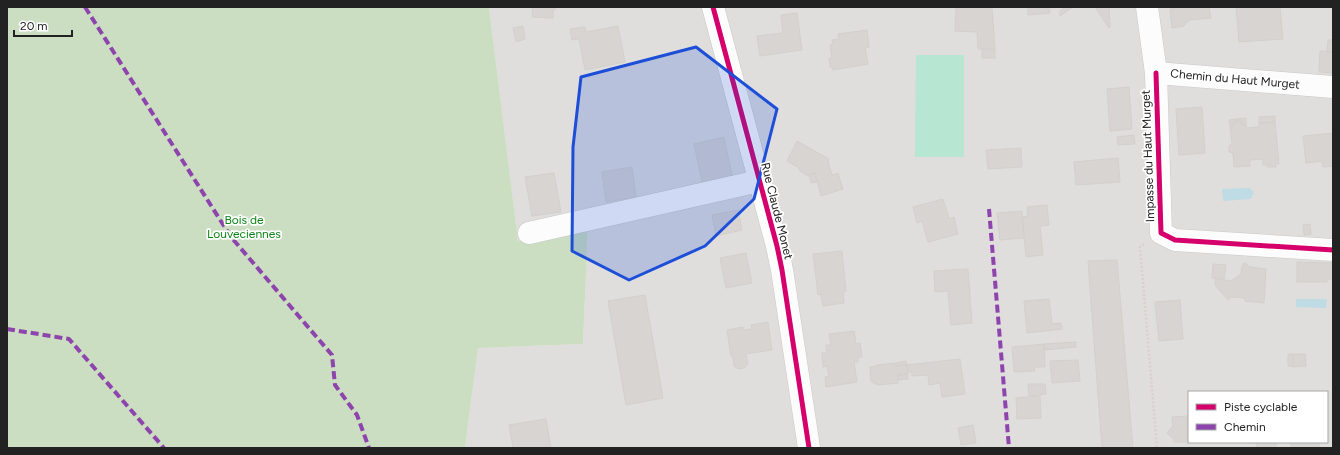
<svg xmlns="http://www.w3.org/2000/svg" width="1340" height="455" font-family="Figtree,sans-serif">
	<rect width="100%" height="100%" fill="#f0eeeb"/>
	<path fill="#dfdedc" fill-rule="evenodd" d="M489 7H1333V448H465L478 348 583 344 588 227 518 242ZM1189 392H1327V442H1189Z"/>
	<path fill="#cbdec1" d="M7 7H489L518 241 588 227 583 344 478 348 465 448H7Z"/>
	<path fill="#b7e6d2" d="M916 55H964V157H915Z"/>
	<path fill="#bfdbe3" d="M1250 188 1251 190 1254 192 1251 199 1223 201 1222 189Z
		M1296 299H1327L1326 308 1296 307Z"/>
	<path fill="#d7d4d2" stroke="#d3d0cc" d="M532 7H555V10H553V18L532 17 533 9H532Z
		M956 7H992L995 49H978L977 32 955 31Z
		M1028 7H1049L1050 13 1028 15Z
		M1065 7H1073L1060 16V11Z
		M1095 7H1109L1110 27 1109 28Z
		M1179 7H1209L1211 18 1190 20 1187 22 1184 26 1172 28 1170 9Z
		M1236 7H1280L1283 39 1239 42Z
		M797 13 802 50 760 56 757 36 783 33 781 15Z
		M523 26 525 39 516 42 513 28Z
		M618 26 625 62 585 70 579 39 572 40 570 29 585 27 586 32Z
		M867 30 869 47 865 48 868 64 833 70 832 67H830L829 58H832L830 45 833 44 832 40 839 39 838 34Z
		M1328 40H1333V52L1327 51Z
		M982 49H995V58H982Z
		M1320 51 1333 52V73L1319 72Z
		M1129 87 1132 129 1110 131 1107 89Z
		M1202 107 1205 153 1179 155 1176 109Z
		M1275 116V122L1259 123V117Z
		M1246 118V125L1241 124V121H1235L1234 125H1230L1229 120Z
		M1235 121H1241V124L1246 125 1247 128 1259 127V123L1275 122 1279 164H1275L1276 167H1267V165H1263V159L1250 160V166L1234 167 1233 153 1229 152V146L1232 144 1230 125H1234Z
		M1333 133V166L1323 167 1322 161 1306 163 1303 136Z
		M1134 135 1135 144 1118 145 1117 137Z
		M724 137 733 180 703 186 694 144Z
		M797 141 829 159 828 162 832 175 838 173 843 189 821 196 815 173 808 176 800 171 799 168 787 161Z
		M1021 148 1022 167 988 169 986 150Z
		M1118 158 1120 182 1076 185 1074 162Z
		M632 167 636 197 606 202 602 172Z
		M554 173 561 212 532 216 525 177Z
		M815 173 817 182 811 183 809 175Z
		M943 199 949 219 954 217 958 234 928 242 922 221 917 223 913 207Z
		M1047 205 1049 225 1040 226 1043 255 1026 257 1022 217 1028 216 1027 207Z
		M738 210 742 230 716 236 712 215Z
		M1022 211 1024 238 1000 240 997 213Z
		M1310 224 1311 234 1304 235 1303 225Z
		M842 251 846 291 843 292 844 303 823 306 821 294 818 295 813 254Z
		M746 253 752 283 726 288 720 258Z
		M1117 260 1133 448H1102L1088 261Z
		M1297 262 1333 263V279H1327V282H1297Z
		M1244 263 1247 264 1249 267 1266 269 1264 303 1245 301V298L1231 297 1228 300 1215 285V278L1231 281 1241 274 1242 266Z
		M1213 264 1226 265 1224 279 1212 278Z
		M968 269 972 323 951 325 948 291 935 292 934 271Z
		M645 295 663 398 626 405 608 301Z
		M1049 299 1052 324 1061 323 1062 329 1027 333 1024 301Z
		M1180 300 1183 339 1159 341 1155 302Z
		M768 322 772 350 746 354 748 364 744 368 738 369 734 366 733 356H731L727 330 743 327 744 330 752 329 751 325Z
		M854 331 856 344 860 343 862 357H858V362H854L857 382 826 387 825 377 829 376 827 366 823 367 822 353H827L826 345H831L829 334Z
		M1076 342V347L1045 350 1044 344Z
		M1044 344 1045 367H1034L1035 371 1014 372 1012 347Z
		M1288 354H1293V367L1288 366Z
		M1293 354H1305L1306 366 1293 367Z
		M960 359 965 394 942 397 940 383 929 385 928 375 912 376V372H908L907 365Z
		M1078 360 1080 381 1052 383 1050 361Z
		M906 361 907 365 896 366V363Z
		M896 363V366L907 365 908 374 898 375V383L877 385 871 381 870 367 877 366V365Z
		M908 374V379L898 380V375Z
		M1028 384H1045L1046 394 1029 396Z
		M1040 396 1041 418 1017 419 1016 398Z
		M1189 416V442H1174V439L1167 433 1173 426 1172 417Z
		M546 419 551 448H513L509 425Z
		M973 425 976 443 961 445 958 428Z
		M1253 442H1276V448H1257L1256 443Z
		M1291 443H1319V448H1291Z"/>
	<g fill="none" stroke-linecap="round" stroke-linejoin="round">
		<g stroke="#c9c8c7" stroke-width="23">
			<path id="minor" d="M713 7 777 246 782 270 809 448
				M1147 7 1156 73 1333 87
				M1156 73 1161 233 1175 240 1333 250
				M529 233 759 181"/>
		</g>
		<path stroke="#dccecd" stroke-width="2.5" stroke-dasharray="2 2" stroke-linecap="butt" d="M1144 244 1140 247 1157 448"/>
		<use href="#minor" stroke="#fdfcfc" stroke-width="22"/>
		<path stroke="#8e44ad" stroke-width="4" stroke-dasharray="8 4" stroke-linecap="butt" d="M85 7 231 237 332 355 335 385 357 415 369 448
			M989 209 1009 448
			M7 329 69 339 164 448"/>
		<g stroke="#fff" stroke-width="8">
			<path id="cycleway" d="M713 7 777 246 782 270 809 448
				M1156 73 1161 233 1175 240 1333 250"/>
		</g>
		<use href="#cycleway" stroke="#d6006c" stroke-width="5"/>
	</g>
	<path fill="#1d4ed8" fill-opacity="0.2" stroke="#1d4ed8" stroke-width="3" stroke-linejoin="round" d="M696 47 777 109 754 199 705 246 629 280 572 251 573 147 581 77Z"/>
	<g text-anchor="middle" dominant-baseline="central" stroke-width="3.5" stroke-linejoin="round" paint-order="stroke">
		<g font-size="12" fill="#222" stroke="#fff">
			<text transform="translate(1235 79) rotate(5)">Chemin du Haut Murget</text>
			<text transform="translate(1148 156) rotate(-92)">Impasse du Haut Murget</text>
			<text transform="translate(777 211) rotate(76)">Rue Claude Monet</text>
		</g>
		<g font-size="12" fill="#0c8416" stroke="#fff">
			<text x="244" y="220">Bois de<tspan x="244" dy="14">Louveciennes</tspan></text>
		</g>
	</g>
	<rect width="1340" height="455" fill="none" stroke="#222222" stroke-width="16"/>
	<rect x="1188" y="391" width="140" height="52" fill="#ffffff" stroke="#a7a7a7"/>
	<rect x="1196" y="404" width="20" height="6" fill="#d6006c" stroke="#a7a7a7"/>
	<text x="1224" y="411" font-size="12" fill="#222222">Piste cyclable</text>
	<rect x="1196" y="424" width="20" height="6" fill="#8e44ad" stroke="#a7a7a7"/>
	<text x="1224" y="431" font-size="12" fill="#222222">Chemin</text>
	<path d="M14 30v6h58v-6" fill="none" stroke="#222222" stroke-width="2"/>
	<text x="20" y="30" font-size="12" fill="#222222" stroke="#ffffff" stroke-width="3" paint-order="stroke">20 m</text>
</svg>
